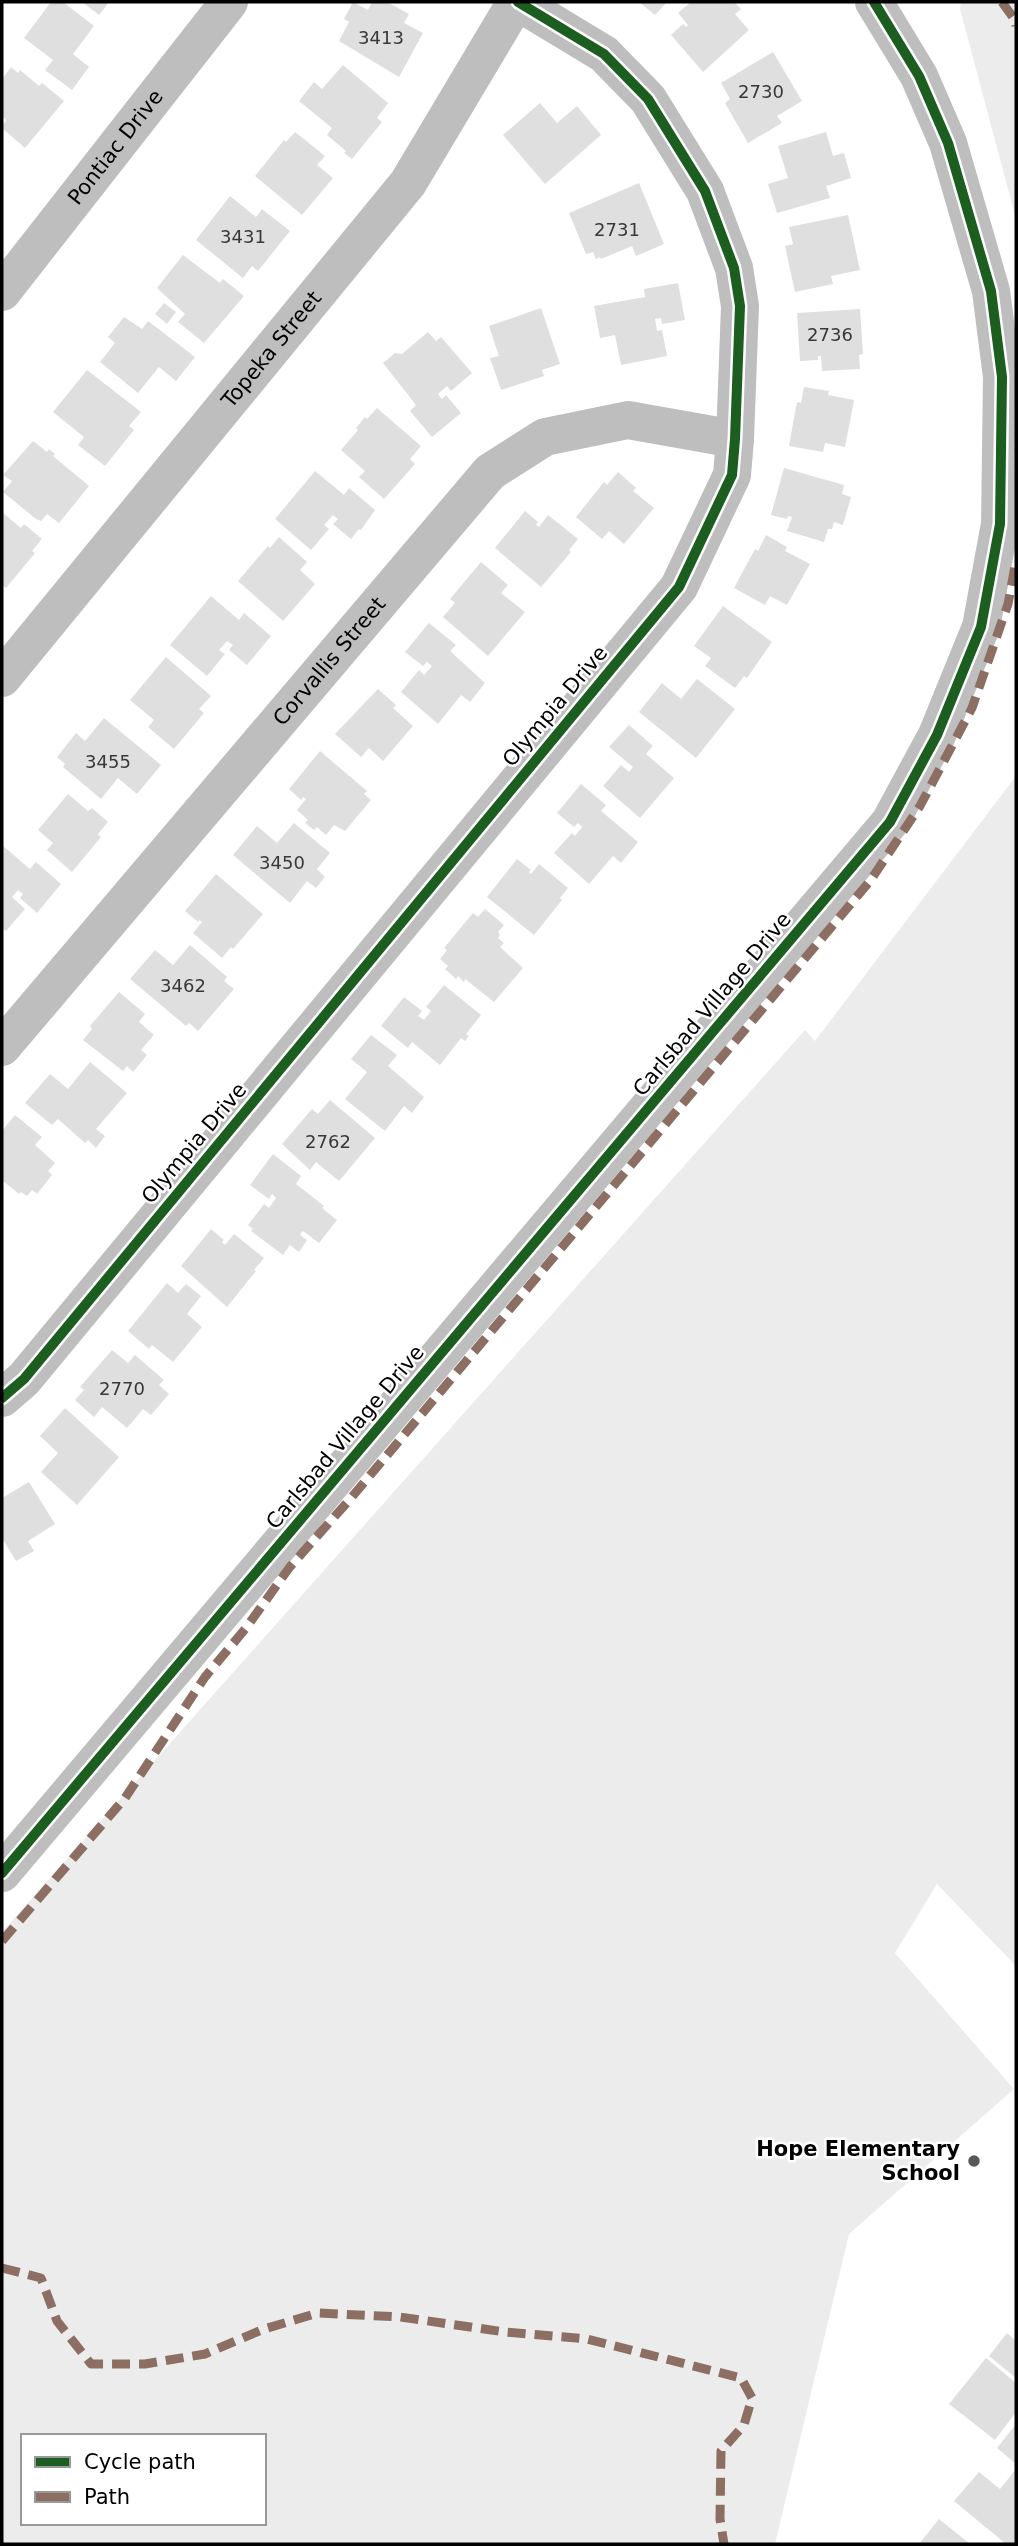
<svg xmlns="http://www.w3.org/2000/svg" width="1018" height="2546" font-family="'DejaVu Sans',sans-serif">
	<rect width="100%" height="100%" fill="#fff"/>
	<path fill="#ececec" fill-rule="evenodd" d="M961 2H1016V219L960 9Z
		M1016 776V1966L937 1884 895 1953 1014 2089 849 2234 775 2544H2V1932L805 1030 815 1041ZM23 2436H264V2523H23Z"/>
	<path fill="#dfdfdf" d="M51 2H63L94 26 73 54 89 67 72 90 45 70 53 60 24 38Z
		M82 2H109L99 15Z
		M353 2 368 10 372 2H387L409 14 404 23 423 33 399 77 339 41 349 22 344 19Z
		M639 2H667L655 15Z
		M691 2H734L741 9 735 14 749 30 703 72 671 35 683 24 686 27 688 25 678 13Z
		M773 52 802 101 777 116 782 123 748 143 725 103 730 99 721 83Z
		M343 65 388 103 377 118 382 122 352 159 344 153 346 151 327 135 332 128 299 101 314 82 322 89Z
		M11 67 18 73 20 70 39 86 42 83 64 101 25 148 2 128 6 120 2 116V79Z
		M540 103 557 123 577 106 601 135 545 184 503 135Z
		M295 132 325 156 317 165 333 178 302 215 255 176 284 140 286 142Z
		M826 132 833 156 844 153 851 178 826 186 830 198 777 213 768 184 788 178 778 146Z
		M639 183 664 244 636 256 632 246 601 259 600 257 596 259 593 252 586 254 569 213Z
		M230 196 256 217 262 209 290 231 258 271 252 266 243 278 196 240Z
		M848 215 860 270 831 276 833 284 795 292 785 246 793 244 789 227Z
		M183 255 220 283 223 279 244 296 204 343 178 322 185 314 157 288Z
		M678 283 685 320 662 324 661 318 655 319 657 331 662 330 667 356 621 365 615 335 600 338 594 306 645 297 644 289Z
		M164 303 176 312 167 324 155 314Z
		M541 308 560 364 542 370 544 376 501 390 490 358 499 356 489 326Z
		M860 309 863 354 859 355 860 369 822 371 821 356H818V360L800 361 797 313Z
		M124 317 142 329 148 321 195 357 176 381 159 367 138 393 100 362 115 343 108 337Z
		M428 332 436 341 441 337 472 373 451 391 447 386 438 394 442 399 446 395 461 413 432 437 410 411 416 405 383 363 395 353 402 354Z
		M87 370 141 412 129 426 134 430 105 466 78 445 84 437 53 412Z
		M804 387 829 391 828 395 854 400 845 447 825 443 823 452 789 446 797 402 801 403Z
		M377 408 421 446 410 459 415 464 384 499 359 477 365 471 341 450 358 430 356 428 365 417 367 419Z
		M33 441 47 452 49 449 55 454 53 456 89 486 59 523 47 514 41 521 36 519 3 492 12 481 3 475Z
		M784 468 844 485 842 494 851 497 843 525 834 522 832 529H828L824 542 787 531 792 517 788 516 787 519 771 515Z
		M315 471 344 495 349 488 375 510 361 530 359 529 351 539 333 524 338 519 333 515 324 525 329 529 311 550 275 519Z
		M618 472 636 488 633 491 654 508 624 544 609 531 602 539 576 517 604 482 607 485Z
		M525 511 538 522 536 525 539 527 548 515 578 539 569 550 571 552 541 587 495 548Z
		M2 512 21 528 24 524 42 539 32 551 35 553 6 588 2 585Z
		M766 535 787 547 785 551 810 564 787 605 770 596 765 605 734 588 755 549 758 551Z
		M279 537 307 562 300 570 315 584 283 621 238 581 268 546 270 548Z
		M481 562 508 585 501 593 525 612 488 656 443 617 455 603 450 599Z
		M211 596 239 620 244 613 271 636 247 665 229 650 233 645 227 641 219 650 225 654 207 676 170 645Z
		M723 606 772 642 747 678 744 676 735 688 705 666 711 658 694 646Z
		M429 623 456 645 450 651 485 683 470 702 461 695 438 724 401 692 419 670 424 675 432 666 427 662 423 666 405 652Z
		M166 657 211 696 199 709 204 713 174 749 148 727 154 720 130 700Z
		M697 679 735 709 696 758 639 712 662 683 681 699Z
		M378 689 396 705 393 708 413 726 383 761 369 748 361 757 335 734Z
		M104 718 161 765 137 794 118 778 101 799 63 767 65 764 57 757 76 733 85 741Z
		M629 725 653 746 646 754 674 778 640 818 603 786 621 765 629 772 633 767 609 747Z
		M320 751 367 791 364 794 371 800 345 831 334 825 326 835 317 827 314 830 305 823 308 820 297 810 306 799 303 797 301 800 289 789Z
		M581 784 606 805 601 811 638 842 621 863 613 856 589 884 554 853 572 833 575 836 582 827 578 823 574 827 557 813Z
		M68 794 88 811 92 808 108 822 98 834 101 837 72 872 47 850 53 843 38 830Z
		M294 823 330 853 317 869 325 877 316 888 307 881 290 903 233 855 257 826 277 843Z
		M2 845 30 869 36 862 61 884 37 913 20 898 23 894 18 890 12 897 25 909 6 931 2 928Z
		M517 859 531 870 529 872 531 874 539 864 568 888 560 898 562 900 534 935 487 897Z
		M216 874 263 914 233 949 231 947 222 958 193 933 202 922 199 920 198 922 185 911Z
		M485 909 504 925 498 932 500 935 498 938 504 943 500 947 523 968 494 1002 465 979 464 982 458 976 456 979 445 969 448 966 440 959 447 950 444 948 473 913 478 917Z
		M190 945 227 977 224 981 234 989 198 1031 189 1023 186 1026 130 979 155 950 173 965Z
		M444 985 481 1015 466 1034 469 1036 465 1041 461 1038 440 1065 412 1042 408 1048 381 1026 404 997 422 1011 418 1016 424 1020 431 1011 426 1007Z
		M119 992 145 1014 139 1022 154 1035 141 1050 147 1055 133 1072 127 1066 123 1071 83 1040 92 1029 90 1026Z
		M371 1035 397 1055 388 1066 424 1097 412 1113 404 1106 385 1131 345 1099 367 1072 351 1059Z
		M90 1062 127 1093 96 1129 105 1136 96 1148 88 1140 85 1143 58 1119 52 1125 25 1103 50 1074 68 1089Z
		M330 1100 375 1138 339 1181 316 1162 310 1170 282 1144 312 1109 318 1114Z
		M15 1115 42 1137 35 1145 55 1163 48 1171 52 1175 37 1194 32 1190 27 1196 21 1192 19 1194 2 1180V1131Z
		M273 1154 301 1176 296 1184 324 1206 322 1208 337 1220 319 1243 303 1231 300 1235 307 1240 299 1252 290 1245 283 1255 251 1231 253 1229 248 1225 264 1204 269 1208 276 1198 272 1194 269 1199 250 1185Z
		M211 1229 224 1240 222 1242 225 1245 234 1234 264 1258 254 1270 256 1271 227 1307 181 1266Z
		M167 1283 178 1293 186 1284 201 1296 187 1314 202 1327 173 1362 152 1345 149 1349 128 1331Z
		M112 1350 128 1363 135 1355 164 1380 159 1385 169 1394 151 1415 143 1409 127 1428 102 1407 94 1417 75 1400 84 1390 80 1387Z
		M65 1408 119 1457 77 1505 41 1472 58 1453 40 1436Z
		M29 1482 55 1524 28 1541 34 1551 16 1561 2 1538V1498Z
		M1007 2333 1016 2341V2378L989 2356Z
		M986 2358 1016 2383V2412L995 2440 949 2404Z
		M1016 2424V2464L997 2448Z
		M1016 2469V2544H1006L954 2501 979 2472 1000 2489Z
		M939 2519 970 2544H919Z"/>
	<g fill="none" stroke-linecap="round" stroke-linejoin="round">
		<g stroke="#bebebe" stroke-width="38">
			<path id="s1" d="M2 678 408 183 516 2"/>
			<path id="s2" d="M2 1047 490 472 545 437 628 420 735 439"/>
			<path d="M2 1398 24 1379 679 587 732 475 735 439 740 306 734 268 705 191 648 99 604 54 518 2"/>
		</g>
		<g stroke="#bebebe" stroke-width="38">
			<path id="s3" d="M2 292 229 2"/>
			<path d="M2 1873 890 822 937 735 981 627 1000 524 1002 377 991 291 948 143 919 76 874 2"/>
		</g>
		<path stroke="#8d6e63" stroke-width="9" stroke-dasharray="18 9" stroke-linecap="butt" d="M1002 2 1015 20 1016 26
			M2 1941 125 1798 205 1677 246 1628 289 1568 351 1498 870 881 920 806 972 708 1008 604 1016 561
			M2 2268 41 2278 57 2321 91 2364H145L205 2354 264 2329 318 2313 400 2317 505 2332 587 2339 741 2378 752 2398 744 2425 721 2451 720 2519 724 2544"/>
		<g stroke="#fff" stroke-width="15">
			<path id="cycleway" d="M2 1398 24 1379 679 587 732 475 735 439 740 306 734 268 705 191 648 99 604 54 518 2
				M2 1873 890 822 937 735 981 627 1000 524 1002 377 991 291 948 143 919 76 874 2"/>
		</g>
		<use href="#cycleway" stroke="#1b5e20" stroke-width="10"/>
	</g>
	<circle fill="#595959" stroke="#fff" stroke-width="2.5" cx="974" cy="2161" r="7"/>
	<g text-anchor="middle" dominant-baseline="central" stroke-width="5" stroke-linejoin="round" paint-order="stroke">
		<g font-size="18" fill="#383838">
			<text x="381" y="37">3413</text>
			<text x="761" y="91">2730</text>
			<text x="617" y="229">2731</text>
			<text x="243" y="236">3431</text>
			<text x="830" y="334">2736</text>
			<text x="108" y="761">3455</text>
			<text x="282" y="862">3450</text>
			<text x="183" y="985">3462</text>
			<text x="328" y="1141">2762</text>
			<text x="122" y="1388">2770</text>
		</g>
		<g font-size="21" fill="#000" stroke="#fff">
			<text stroke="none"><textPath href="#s3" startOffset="184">Pontiac Drive</textPath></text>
			<text stroke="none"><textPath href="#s1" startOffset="425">Topeka Street</textPath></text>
			<text stroke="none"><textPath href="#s2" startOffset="506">Corvallis Street</textPath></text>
			<text transform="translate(555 706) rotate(-50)">Olympia Drive</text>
			<text transform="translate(712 1004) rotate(-50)">Carlsbad Village Drive</text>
			<text transform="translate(194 1143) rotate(-50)">Olympia Drive</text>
			<text transform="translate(345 1437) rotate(-50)">Carlsbad Village Drive</text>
		</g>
		<g font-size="21" font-weight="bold" fill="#000" stroke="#fff" text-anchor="end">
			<text x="960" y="2149">Hope Elementary<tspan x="960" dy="24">School</tspan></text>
		</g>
	</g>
	<rect width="1018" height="2546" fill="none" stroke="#000000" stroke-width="7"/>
	<rect x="21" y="2434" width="245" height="91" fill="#ffffff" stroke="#999999" stroke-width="2"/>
	<rect x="35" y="2457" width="35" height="10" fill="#1b5e20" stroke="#999999" stroke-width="2"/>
	<text x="84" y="2469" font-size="21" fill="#000000">Cycle path</text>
	<rect x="35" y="2492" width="35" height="10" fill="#8d6e63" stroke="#999999" stroke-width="2"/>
	<text x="84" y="2504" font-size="21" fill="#000000">Path</text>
</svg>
